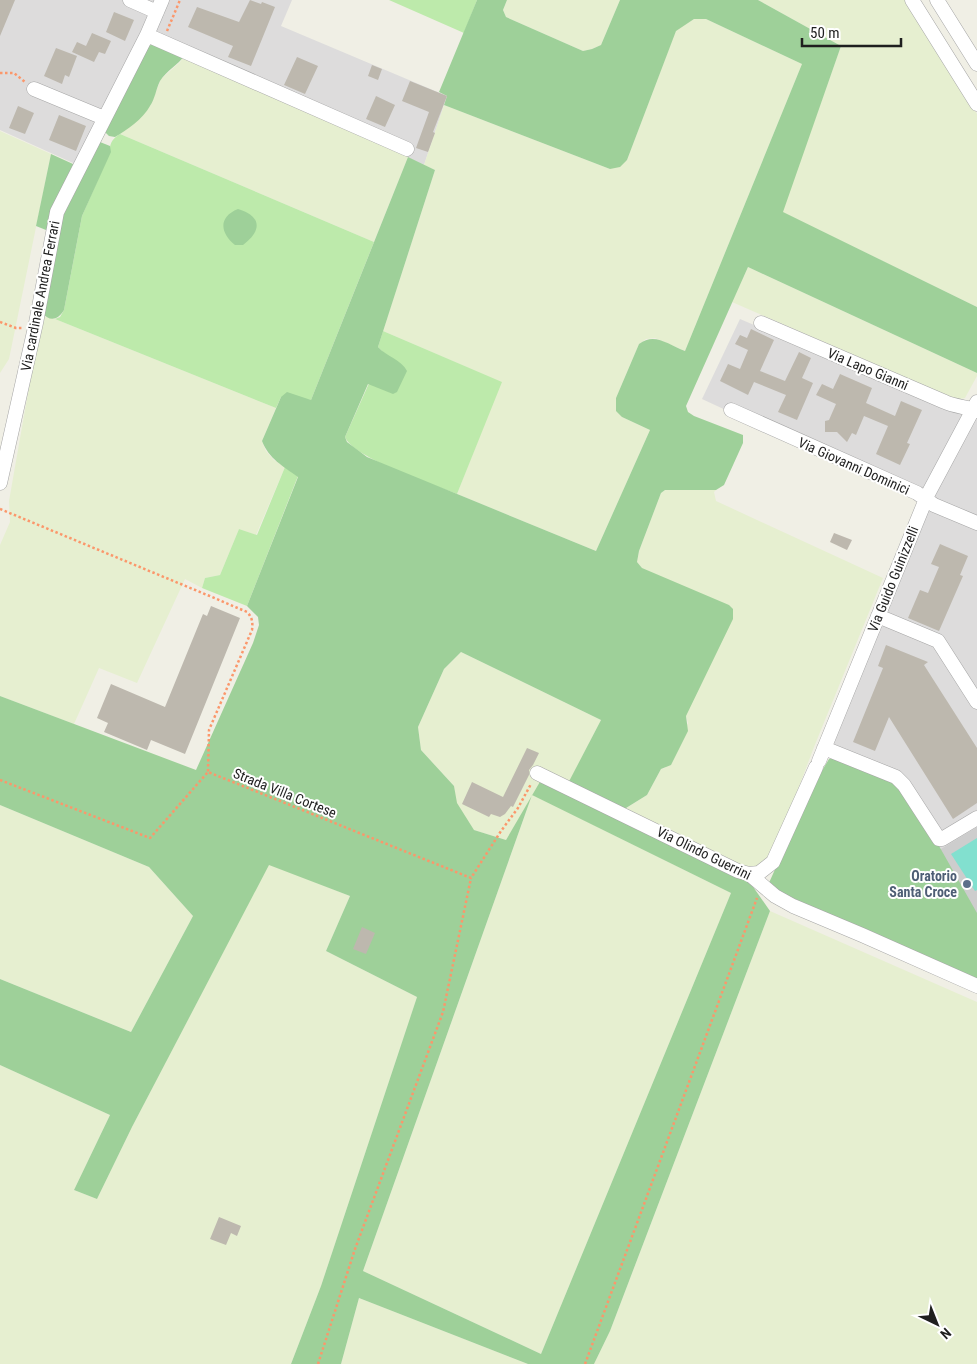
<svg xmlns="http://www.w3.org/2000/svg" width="977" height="1364" font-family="'Roboto Condensed',sans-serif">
	<rect width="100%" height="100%" fill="#f0efe5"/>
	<path fill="#dddcdc" d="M0 0H292L281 26 447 96 424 165 146 34 82 167 0 130Z
		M740 319 958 411 977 401V916L824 748 926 500 916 498 702 399Z"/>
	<path fill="#cdcdcd" d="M977 827V916L936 852Z"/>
	<path fill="#e6efd0" d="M507 0H620L601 45 592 49 583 51 506 17 503 10Z
		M758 0H905L977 114V307L782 212 841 46Z
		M694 19H706L802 64 685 351 655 338 646 339 639 344 616 398 622 417 650 430 596 551 457 494 501 382 383 331 435 170 424 165 444 105 610 169 627 160 676 30Z
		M185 55 408 157 374 242 120 134 150 106 161 79 180 62Z
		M0 131 51 154 9 359 0 373Z
		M748 267 977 373V376L965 398 960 399 950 397 732 302Z
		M42 313 46 317 55 319 276 408 262 441 266 451 274 460 285 467 256 535 239 529 220 575 205 578 202 588 185 579 137 683 99 668 74 724 0 696V545L10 522 9 501Z
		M665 490H716L714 492 716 501 883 578 814 747 774 853 770 858 753 868 746 867 625 809 647 795 661 769 665 768 688 723 642 568 637 562 639 551 661 493Z
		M461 652 601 720 564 792 541 780 533 795 731 893 541 1354 363 1271 531 798 506 840 474 830 456 803 454 786 421 750 418 727 444 669Z
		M0 805 149 867 193 916 131 1032 0 979Z
		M269 864 350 896 326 951 417 997 321 1286 291 1364H0V1065L110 1115 74 1190 97 1199 132 1127Z
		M770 911 977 1002V1364H594L610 1331Z
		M359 1298 528 1364H341Z"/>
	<path fill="#bdeaab" d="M389 0H477L464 33Z
		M120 134 374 242 311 400 281 397 276 408 55 319 60 317 64 310 82 216 110 152C109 144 113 138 120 134Z
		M383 331 502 382 457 494C435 485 353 458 345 437L383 352 378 347Z
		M285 467 298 476 247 606 202 588 205 578 220 575 239 529 257 535Z"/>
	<path fill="#9ed099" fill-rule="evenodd" d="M477 0H507L503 10 506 17 583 51 592 49 601 45 620 0H758L841 46 783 212 977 307V373L748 267 686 406 688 412 694 416 743 435V443L724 485 716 490H665L661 493 639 551 637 562 642 568 729 605 733 609V619L686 716 688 731 671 765 661 769 647 795 618 813 749 881 770 911 610 1331 594 1364H528L359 1298 341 1364H291L321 1286 417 997 326 951 350 896 269 865 132 1127 97 1199 74 1190 110 1115 0 1065V979L131 1032 193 916 149 867 0 805V696L196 770 253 643 259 625 258 617 247 606 298 477C283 466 269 459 262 441L281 397 287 392 311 400 408 157 435 170 378 347C386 356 402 360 407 371L397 392 393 394 368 384 345 437 347 442 367 457 596 551 650 430 622 417 616 411V398L639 344C655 332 668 345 685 351L802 64 706 19H694L676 31 627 160 620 167 610 169 444 105 447 96 439 92ZM461 652 601 720 564 791 541 780 506 840 474 830 457 803 454 786 421 750 418 727 444 669ZM532 795 731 893 541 1354 363 1271Z
		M153 43 185 55C178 65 166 71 160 81 156 89 155 99 150 106 143 119 127 130 115 137L109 136 103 130 147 48Z
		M100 142 110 146 111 152 82 216 64 310C58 320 50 322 42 313L56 234 36 226 51 154 84 169Z
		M238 209C262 216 262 231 243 245H235C220 233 218 217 238 209Z
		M837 757 900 784 909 793 977 913V983L785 899 768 885 820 770 823 769 829 759Z"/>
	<path fill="#82e0cf" d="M977 838V890L975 891 951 854Z"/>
	<path fill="#bdb8ae" d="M0 0H15L0 36Z
		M250 0 261 4 262 2 275 7 251 66 228 57 233 46 188 27 197 7 239 22Z
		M114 12 134 20 125 41 106 32Z
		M92 33 111 41 105 54 99 52 94 62 72 52 77 42 86 46Z
		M56 48 77 56 69 77 65 75 62 84 44 76Z
		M297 57 318 66 305 94 284 85Z
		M372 65 382 69 378 80 368 76Z
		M410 81 447 96 433 132 435 133 428 152 416 148 429 112 402 101Z
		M376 96 395 105 385 127 366 119Z
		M18 106 34 113 25 134 9 128Z
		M59 115 86 126 76 151 49 140Z
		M751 329 774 340 760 371 785 381 799 352 811 358 802 378 813 383 797 420 778 412 786 395 754 382 748 395 720 381 728 364 740 369 748 350 735 344 740 335 747 338Z
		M840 374 872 388 866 403 895 416 901 401 922 410 907 443 910 444 900 465 876 454 888 426 864 416 856 435 852 433 847 442 837 432H825V421L829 420 836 404 816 395 822 384 833 389Z
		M834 533 852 540 847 550 830 542Z
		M940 544 968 556 960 575 963 576 939 631 908 618 920 590 928 593 939 567 931 564Z
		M211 606 240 618 185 754 151 740 147 750 104 732 108 723 97 718 111 684 165 707 203 614 207 616Z
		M886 645 928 662 924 665 977 748V803L953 819 889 717 875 751 853 742 883 668 878 666Z
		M527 748 539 753 533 765 529 770V775L513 807 511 806 505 814 500 817 491 814 489 817 462 804 472 782 503 797Z
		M362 927 375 933 366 954 353 949Z
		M219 1217 241 1226 237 1236 231 1233 226 1245 210 1239Z"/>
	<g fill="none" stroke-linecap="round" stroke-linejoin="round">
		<g stroke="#a6a6a6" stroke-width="15">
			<path id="minor" d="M130 0 157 12
				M912 0 977 104
				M937 0 977 64
				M147 35 407 149
				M34 89 104 118
				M761 323 945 402C953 406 972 408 977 411
				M731 410 917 493 934 505 977 523
				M0 483 36 323 57 212 147 35 162 0
				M878 616 938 641 977 702
				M824 748 896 777 904 785 939 839H942L977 818
				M819 761 928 494 977 402
				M537 773 738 871 749 874 775 896 793 906 862 935 977 986
				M749 874 759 873 773 862 816 767"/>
		</g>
		<path stroke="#fb976b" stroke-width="2.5" stroke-dasharray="2.5 2.5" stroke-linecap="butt" d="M167 31 180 0
			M0 73H14L25 82
			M0 322 16 328H23
			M0 509 212 597 247 612C252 617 253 622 252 630L209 730 208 772
			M0 780 150 838 208 772 471 878 501 831 518 808 531 784
			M318 1364 355 1249 443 1012 471 878
			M585 1364 757 898"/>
		<use href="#minor" stroke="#fff" stroke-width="14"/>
	</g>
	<circle fill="#5c6f8a" stroke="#fff" stroke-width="2" cx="967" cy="884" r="5"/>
	<g text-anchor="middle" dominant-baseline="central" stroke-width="4" stroke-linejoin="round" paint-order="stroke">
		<g font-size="14" fill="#1f1f1f" stroke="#fff">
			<text transform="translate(40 296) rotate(-79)">Via cardinale Andrea Ferrari</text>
			<text transform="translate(868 369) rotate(23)">Via Lapo Gianni</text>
			<text transform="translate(854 466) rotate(24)">Via Giovanni Dominici</text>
			<text transform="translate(893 579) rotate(-68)">Via Guido Guinizzelli</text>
			<text transform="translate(285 793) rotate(22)">Strada Villa Cortese</text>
			<text transform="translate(704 853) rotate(26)">Via Olindo Guerrini</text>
		</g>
		<g font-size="14" font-weight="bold" fill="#4e5e75" stroke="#fff" text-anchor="end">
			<text x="957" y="876">Oratorio<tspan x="957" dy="16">Santa Croce</tspan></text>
		</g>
	</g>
	<g transform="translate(937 1324) rotate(137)" stroke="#ffffff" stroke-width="4" paint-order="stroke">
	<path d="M0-4L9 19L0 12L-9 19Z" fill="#1f1f1f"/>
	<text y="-8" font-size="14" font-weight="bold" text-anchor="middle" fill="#1f1f1f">N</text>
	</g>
	<path d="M802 38v8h99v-8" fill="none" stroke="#1f1f1f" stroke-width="2.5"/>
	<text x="810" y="38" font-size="15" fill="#1f1f1f" stroke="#ffffff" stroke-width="4" paint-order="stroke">50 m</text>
</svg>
